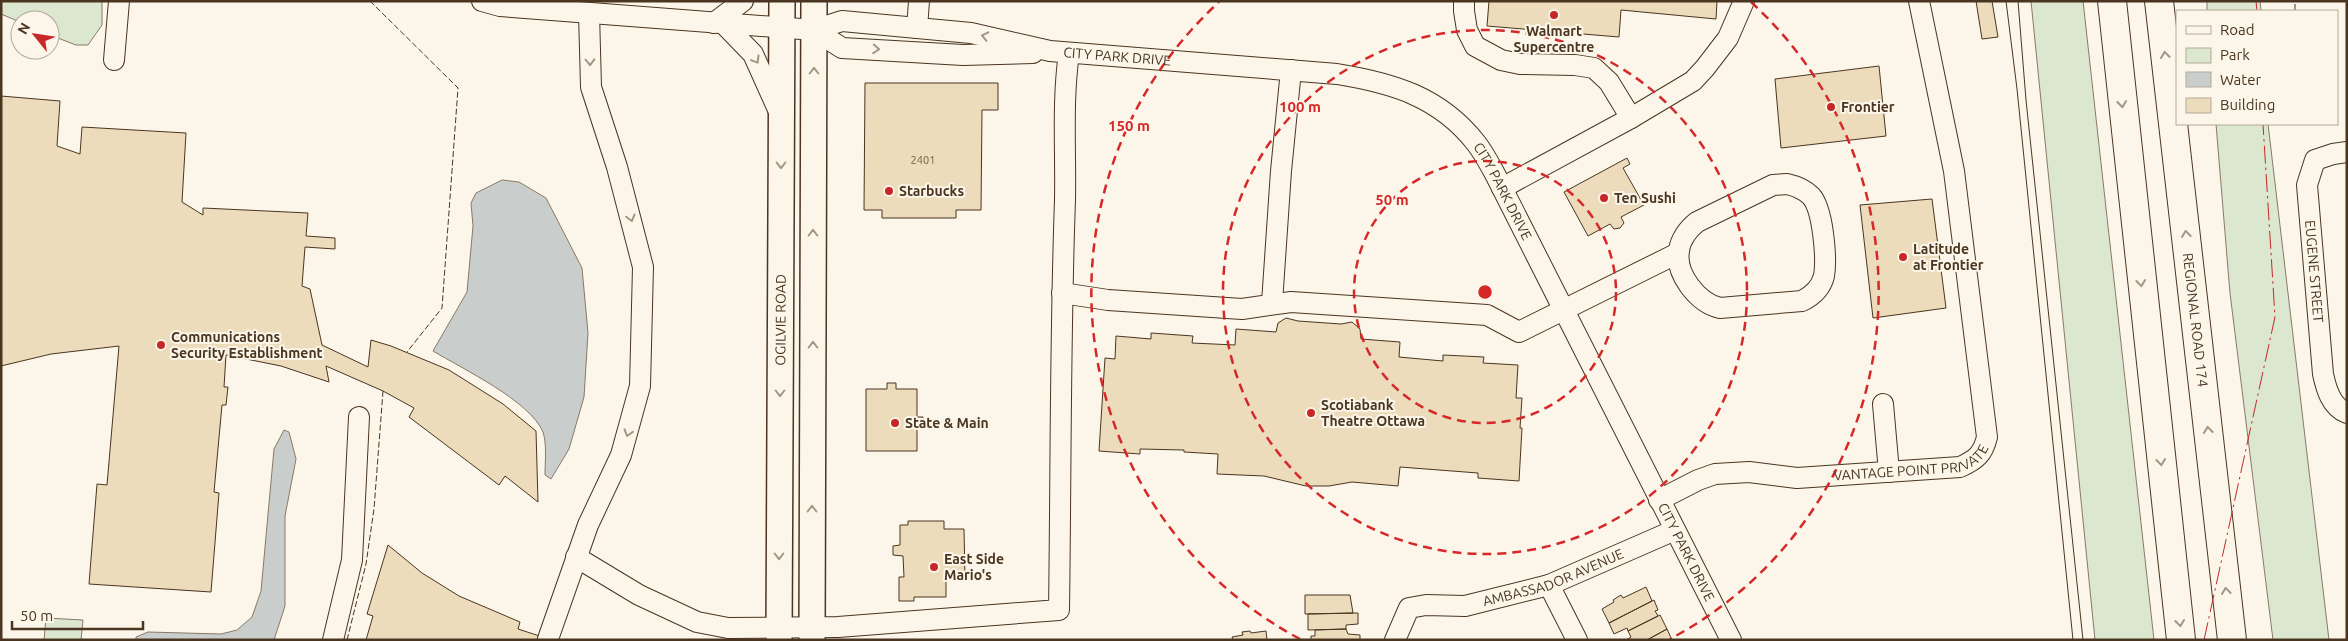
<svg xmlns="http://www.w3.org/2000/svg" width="2348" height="641" font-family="Ubuntu,sans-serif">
	<rect width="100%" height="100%" fill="#fbf6e9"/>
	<path fill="#dce7d0" stroke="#887966" d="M1 1H102V25L88 45H76L50 35V20H20V22L1 14Z
		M2031 1H2083L2154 640H2095Z
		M2207 1H2260L2261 11H2207Z
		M2216 124H2268L2329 640H2273L2230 293Z
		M46 618 83 620 81 640H44Z"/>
	<path fill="#c9cecd" stroke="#887966" d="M502 180 519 182 546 198 582 268 588 333 584 397 569 449 551 479 545 475C545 462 547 444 543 432 530 401 463 369 433 351L467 292 473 226 471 203 476 193Z
		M284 430 289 432 296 459 285 516V606L274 640H136V637L148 632 221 634 237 630 252 617 261 591 274 449Z"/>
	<path fill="#ecdcbc" stroke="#4a3520" d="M1489 1H1717L1716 19 1621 10 1619 37 1487 26Z
		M1976 1H1992L1998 37 1982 39Z
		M1879 66 1886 136 1781 148 1775 79Z
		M865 83H998V110H982L981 210H956V218H882V210H864Z
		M1 96 60 101 57 146 80 154 82 127 186 133 182 202 203 215V208L308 213 306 236 335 238V249L305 247 302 286 310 289 322 345 368 367 371 340 391 346 449 370 503 404 536 431 538 502 505 476 499 485 409 417 414 408 383 391 326 366 329 382 281 366 226 355 224 387H228L226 405H222L214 492 219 493 211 592 89 584 97 484 107 485 119 346 51 354 1 366Z
		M1627 158 1630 164 1623 168 1644 205 1621 217 1624 223 1620 228 1614 229 1610 224 1588 236 1564 192Z
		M1932 199 1946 308 1873 318 1860 205Z
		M1286 318 1298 321 1341 324 1352 322 1360 329 1361 339 1400 342 1399 357 1443 361V355L1484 357 1483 363 1518 365 1516 398H1522L1520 428H1522L1519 481 1478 478V473L1400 467 1398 486 1352 482 1329 486H1306L1264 476 1217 474 1218 454 1184 452V450L1140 449V454L1099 451 1105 358 1115 359 1116 336 1151 339V333L1193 336 1192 343 1235 345 1236 329 1276 332 1278 323Z
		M887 383H896V389H917V417H923V428H917V451H866V389H887Z
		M908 521H944V529H964L965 577H946V597H914V601H899V577H904L903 556 893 555V546L900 545V525H908Z
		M388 545 422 573 459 596 520 622 518 629 552 640H366L373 616 367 614Z
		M1646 587 1652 601 1609 623 1602 609 1614 602 1613 600 1621 595 1623 598Z
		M1305 595H1350L1353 613 1305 614Z
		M1654 600 1658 610 1655 611 1658 616 1628 631 1627 628 1614 634 1609 623Z
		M1358 613V624L1346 625V629L1308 630V614Z
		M1660 615 1667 629 1647 640H1626L1631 637 1628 631Z
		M1346 629 1348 634 1360 635V640H1311V636H1315V630Z
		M1667 629 1672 640H1647Z
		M1250 631 1251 633 1266 631 1267 640H1233L1232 637 1243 635 1242 632Z"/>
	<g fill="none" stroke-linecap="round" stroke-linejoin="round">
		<g stroke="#4a3520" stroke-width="22">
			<g id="minor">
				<path id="s1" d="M482 1 500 6 814 30 842 21 971 33 1050 51 1337 74C1393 83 1440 97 1476 143 1484 153 1490 165 1496 176L1731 640"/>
				<path d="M1464 1V11L1467 30 1475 46 1501 60 1520 64 1575 65 1594 68 1609 82 1631 118"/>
				<path d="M714 23 743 1"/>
				<path d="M723 23 753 54 780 114"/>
				<path d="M917 28 919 1"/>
				<path d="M814 30 842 48 963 55 1033 53"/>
				<path d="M114 60 119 1"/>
				<path id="s2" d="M2347 152 2333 154 2315 160 2307 185 2323 374C2326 388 2331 407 2347 413"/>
				<path d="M1787 184C1796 186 1804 189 1811 196 1823 209 1827 258 1824 276 1821 288 1812 296 1802 301L1720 308C1698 303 1675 274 1679 251 1680 240 1688 229 1697 222L1773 185Z"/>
				<path d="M1502 188 1631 118 1693 81 1705 68 1728 38 1744 1"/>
				<path d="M1062 293 1108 300 1242 309 1291 302 1487 315 1519 332 1678 253"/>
				<path d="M1272 303 1281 171 1291 70"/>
				<path d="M1883 404 1889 472"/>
				<path id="s3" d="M1659 500 1698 480 1715 474 1749 472 1797 478 1960 467C1976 460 1983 454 1987 437L1954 171 1919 1"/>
				<path d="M576 557 639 595 697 622 728 628 838 627 1059 610C1061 473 1060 337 1065 200 1066 151 1062 102 1069 53"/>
				<path d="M1549 585 1577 640"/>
				<path d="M548 639 588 525 621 455 640 386 643 267 617 167 591 87 589 13"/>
				<path d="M333 640 352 560 359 417"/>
				<path id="s4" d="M1395 640 1409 608 1426 605 1465 606 1549 585 1675 530"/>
			</g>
		</g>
		<g stroke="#4a3520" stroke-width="28">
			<g id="major">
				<path id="s5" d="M779 640 782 1"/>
				<path d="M812 640 814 1"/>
			</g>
		</g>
		<g stroke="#4a3520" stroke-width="30">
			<g id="highway">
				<path d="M2112 1 2181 640"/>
				<path id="s6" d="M2159 1 2232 640"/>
			</g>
		</g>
		<use href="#minor" stroke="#fbf6e9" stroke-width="20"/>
		<use href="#major" stroke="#fbf6e9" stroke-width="25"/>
		<use href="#highway" stroke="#fbf6e9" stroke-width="28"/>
		<path stroke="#4a3520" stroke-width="1" d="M2006 1 2017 89 2073 640
			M2018 1 2026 100 2083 640"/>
		<path stroke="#4a3520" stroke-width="1" stroke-dasharray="6 2.5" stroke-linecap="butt" d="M370 1 458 88 442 308 407 352
			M2295 10V1
			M347 640 366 564 374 509 383 391"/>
		<path stroke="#c62828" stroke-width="1" stroke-dasharray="18 4 2.5 4" stroke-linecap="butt" d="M2256 1 2257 11
			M2204 640 2275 317 2263 124"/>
	</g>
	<defs><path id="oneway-chevron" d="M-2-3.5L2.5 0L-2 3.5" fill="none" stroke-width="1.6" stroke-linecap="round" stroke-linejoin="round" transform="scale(1.25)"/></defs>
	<g stroke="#a29684">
		<use href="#oneway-chevron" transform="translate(985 36) rotate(-167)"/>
		<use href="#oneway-chevron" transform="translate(876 49) rotate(4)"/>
		<use href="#oneway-chevron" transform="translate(2165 55) rotate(-97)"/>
		<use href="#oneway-chevron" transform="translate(756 60) rotate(59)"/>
		<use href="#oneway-chevron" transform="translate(590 62) rotate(89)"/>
		<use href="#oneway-chevron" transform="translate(814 71) rotate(-90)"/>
		<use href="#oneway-chevron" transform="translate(2122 104) rotate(84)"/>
		<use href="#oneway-chevron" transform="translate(781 165) rotate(90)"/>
		<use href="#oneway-chevron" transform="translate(631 218) rotate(75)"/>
		<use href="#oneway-chevron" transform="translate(813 233) rotate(-90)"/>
		<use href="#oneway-chevron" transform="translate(2186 234) rotate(-97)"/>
		<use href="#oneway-chevron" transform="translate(2141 283) rotate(84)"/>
		<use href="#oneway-chevron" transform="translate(813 345) rotate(-90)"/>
		<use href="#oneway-chevron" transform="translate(780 393) rotate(90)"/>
		<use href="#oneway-chevron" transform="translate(2208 430) rotate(-96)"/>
		<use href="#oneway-chevron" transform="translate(628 433) rotate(107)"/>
		<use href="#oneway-chevron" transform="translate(2161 462) rotate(84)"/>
		<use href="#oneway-chevron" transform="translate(812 509) rotate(-90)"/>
		<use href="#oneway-chevron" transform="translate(779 556) rotate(90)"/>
		<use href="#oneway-chevron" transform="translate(2226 591) rotate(-96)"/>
		<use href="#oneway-chevron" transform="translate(2180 623) rotate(83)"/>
	</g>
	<g fill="none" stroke="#d62828" stroke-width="2.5" stroke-dasharray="9 6">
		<circle cx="1485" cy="292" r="131"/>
		<circle cx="1485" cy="292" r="262"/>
		<path d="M1300 639A393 393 0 0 1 1219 2M1751 2A393 393 0 0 1 1670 639"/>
	</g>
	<g fill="#c62828" stroke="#fbf6e9" stroke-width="2">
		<circle cx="1554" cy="15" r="5"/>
		<circle cx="1831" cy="107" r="5"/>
		<circle cx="889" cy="191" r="5"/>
		<circle cx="1604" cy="198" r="5"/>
		<circle cx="1903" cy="257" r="5"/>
		<circle cx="161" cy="345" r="5"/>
		<circle cx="1311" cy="413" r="5"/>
		<circle cx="895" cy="423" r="5"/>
		<circle cx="934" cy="567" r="5"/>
	</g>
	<g text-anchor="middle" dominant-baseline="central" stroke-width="4" stroke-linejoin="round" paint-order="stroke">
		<g font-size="11" fill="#725f47">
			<text x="923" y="160">2401</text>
		</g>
		<g font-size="14" font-weight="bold" fill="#4a3520" stroke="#fbf6e9" text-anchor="start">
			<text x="1554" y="31" text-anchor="middle">Walmart<tspan x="1554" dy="16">Supercentre</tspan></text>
			<text x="1841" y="107">Frontier</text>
			<text x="899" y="191">Starbucks</text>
			<text x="1614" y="198">Ten Sushi</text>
			<text x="1913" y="249">Latitude<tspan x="1913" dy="16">at Frontier</tspan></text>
			<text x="171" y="337">Communications<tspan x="171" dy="16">Security Establishment</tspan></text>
			<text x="1321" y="405">Scotiabank<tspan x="1321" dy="16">Theatre Ottawa</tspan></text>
			<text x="905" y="423">State &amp; Main</text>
			<text x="944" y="559">East Side<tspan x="944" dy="16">Mario's</tspan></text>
		</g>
		<g font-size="14" fill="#4a3520" stroke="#fbf6e9">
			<text stroke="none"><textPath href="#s1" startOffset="641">CITY PARK DRIVE</textPath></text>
			<text stroke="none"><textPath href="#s1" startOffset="1076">CITY PARK DRIVE</textPath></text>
			<text stroke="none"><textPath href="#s2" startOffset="146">EUGENE STREET</textPath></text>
			<text stroke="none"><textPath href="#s5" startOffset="320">OGILVIE ROAD</textPath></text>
			<text stroke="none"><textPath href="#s6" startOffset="321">REGIONAL ROAD 174</textPath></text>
			<text stroke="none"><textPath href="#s3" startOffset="261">VANTAGE POINT PRIVATE</textPath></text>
			<text stroke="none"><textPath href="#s1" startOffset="1481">CITY PARK DRIVE</textPath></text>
			<text stroke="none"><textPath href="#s4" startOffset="184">AMBASSADOR AVENUE</textPath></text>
		</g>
	</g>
	<circle cx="1485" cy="292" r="8" fill="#d62828" stroke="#fbf6e9" stroke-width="2.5"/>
	<g font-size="15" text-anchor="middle" font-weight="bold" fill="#d62828" stroke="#fbf6e9" stroke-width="4" stroke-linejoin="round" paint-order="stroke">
		<text x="1300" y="112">100 m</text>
		<text x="1129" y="131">150 m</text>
		<text x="1392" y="205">50 m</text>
	</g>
	<rect width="2348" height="641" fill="none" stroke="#4a3520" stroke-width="5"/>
	<rect x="2176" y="10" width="162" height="115" fill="#fbf6e9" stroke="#b4a999"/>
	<rect x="2186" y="26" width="25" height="8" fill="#fbf6e9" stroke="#b4a999"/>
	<text x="2220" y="35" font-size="15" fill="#4a3520">Road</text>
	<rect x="2186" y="48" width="25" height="15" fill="#dce7d0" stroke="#b4a999"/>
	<text x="2220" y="60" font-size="15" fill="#4a3520">Park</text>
	<rect x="2186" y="72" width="25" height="15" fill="#c9cecd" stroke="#b4a999"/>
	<text x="2220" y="85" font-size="15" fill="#4a3520">Water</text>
	<rect x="2186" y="98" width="25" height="15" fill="#ecdcbc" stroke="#b4a999"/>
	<text x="2220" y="110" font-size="15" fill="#4a3520">Building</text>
	<g transform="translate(35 35) rotate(300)"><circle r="24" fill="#fbf6e9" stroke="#b4a999"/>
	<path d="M0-4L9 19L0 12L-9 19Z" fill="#c62828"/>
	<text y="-8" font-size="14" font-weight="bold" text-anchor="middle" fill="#4a3520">N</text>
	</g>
	<path d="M12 621v8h131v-8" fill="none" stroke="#4a3520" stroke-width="2.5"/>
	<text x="20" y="621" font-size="15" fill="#4a3520" stroke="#fbf6e9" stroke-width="4" paint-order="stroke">50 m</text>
</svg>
